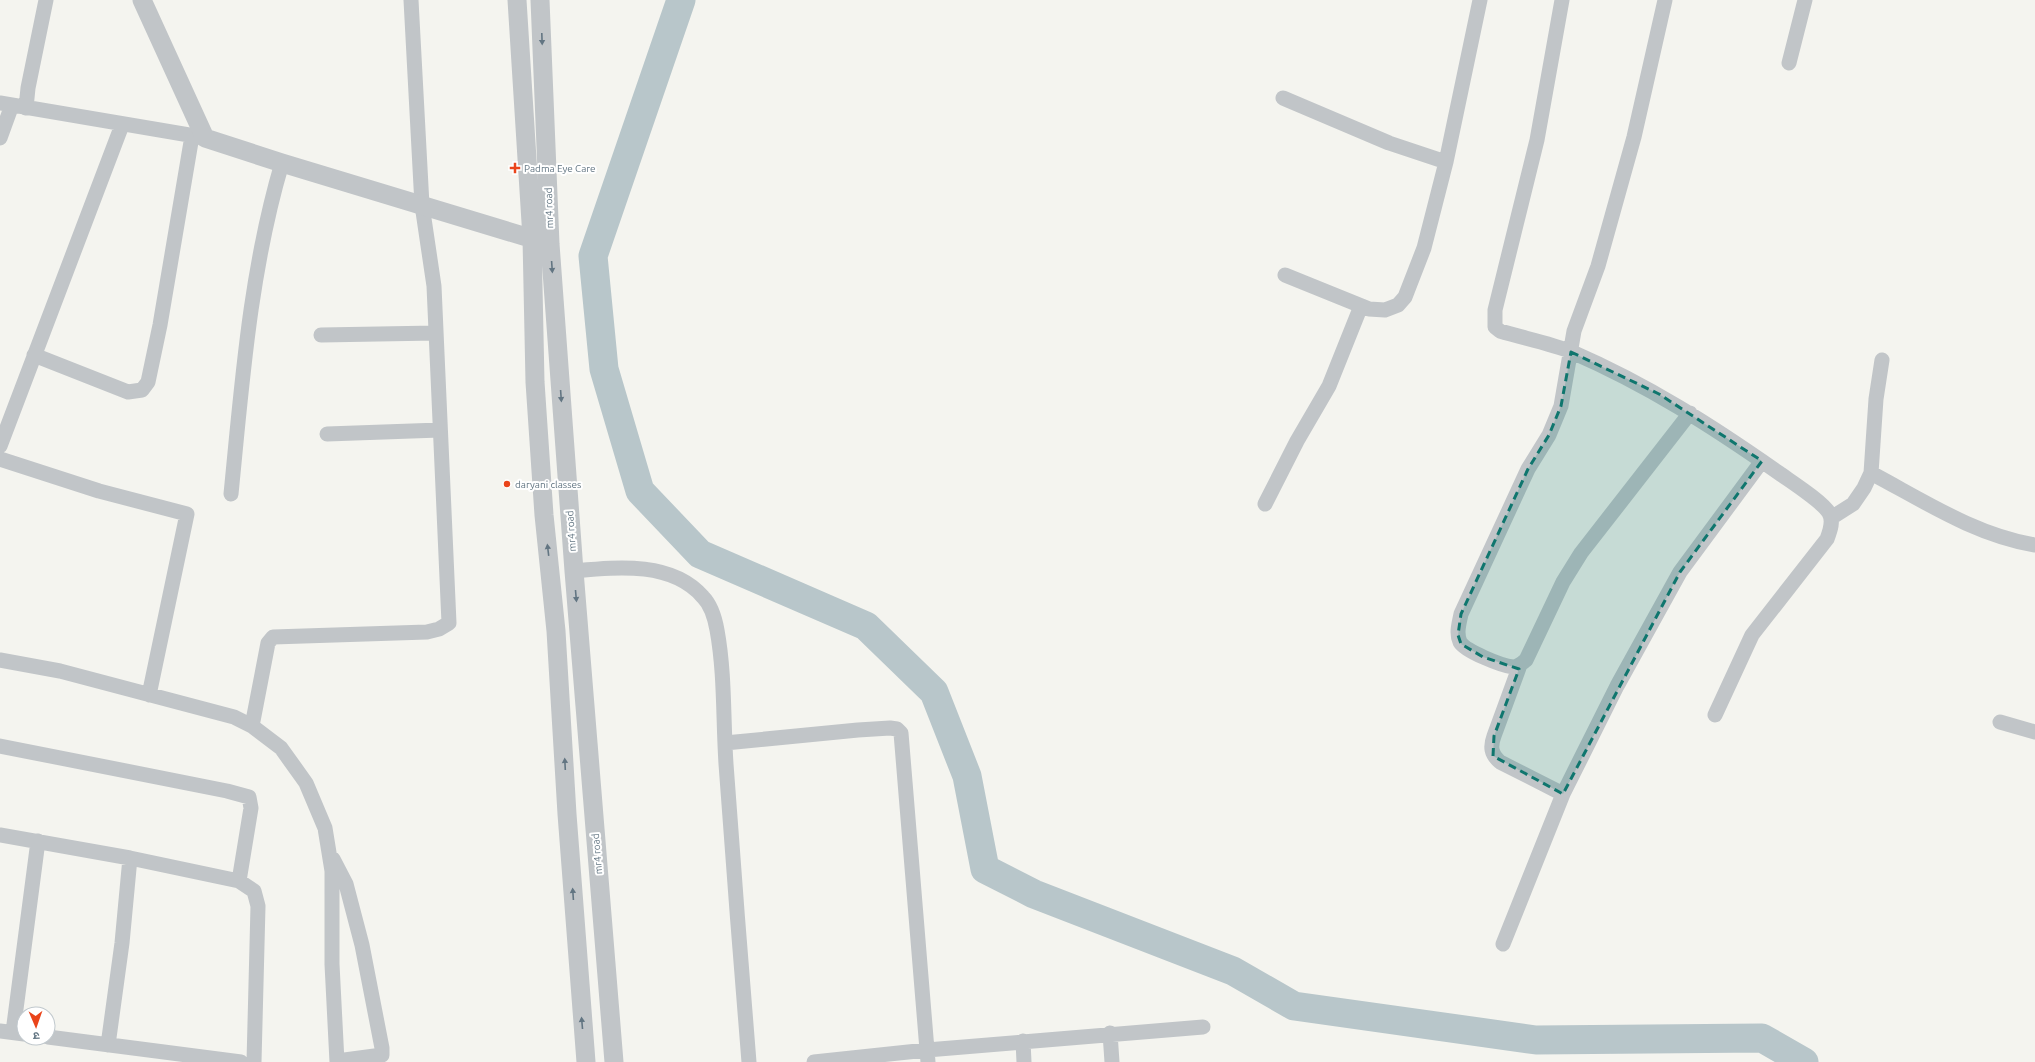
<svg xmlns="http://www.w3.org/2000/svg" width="2035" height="1062" font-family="Ubuntu,'Noto Sans Devanagari',sans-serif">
	<rect width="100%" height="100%" fill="#f4f4ef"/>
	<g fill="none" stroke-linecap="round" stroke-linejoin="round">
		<path stroke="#b8c6ca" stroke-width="29" d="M681 0 593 256 604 369 640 491 700 554 866 626 934 692 967 776 985 869 1034 894 1233 971 1294 1006 1536 1040 1762 1038 1804 1062"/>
		<path stroke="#c1c5c8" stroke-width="15" d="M1562 0 1537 140 1495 310V327L1500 331C1523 338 1550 343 1572 352 1648 385 1712 426 1779 473 1790 481 1823 502 1829 513 1834 521 1830 531 1827 539L1752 635 1715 715
			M1665 0 1634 137 1598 266 1574 331 1561 406 1549 435 1528 469 1461 614C1459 624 1456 633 1460 642 1465 651 1502 666 1513 667 1518 667 1522 663 1526 660L1563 582 1581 553 1690 413
			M1789 63 1805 0
			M1283 98 1389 143 1446 162
			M0 103 201 137
			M26 108 28 88 46 0
			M0 138 12 105
			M1285 275 1369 309 1385 310 1398 305 1405 297 1424 248 1446 162 1480 0
			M321 335 436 333
			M34 355 128 392 142 390 148 382 160 325 192 136
			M327 434 440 430
			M0 446 122 125
			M0 459 99 491 187 514 149 695
			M1871 473C1924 501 1975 535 2035 545
			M231 494C242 383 250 271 282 163
			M1265 504 1297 441 1329 386 1361 306
			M1831 518 1853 504 1864 488 1871 473 1876 399 1882 360
			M574 571C617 567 672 561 703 597 711 605 715 619 717 630 725 674 723 719 726 764 733 863 741 963 749 1062
			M0 660 60 671 234 717 252 726 281 748 306 783 325 828 332 871V964L337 1062
			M1520 665 1494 736C1490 747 1491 754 1500 762L1563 794
			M2000 722 2035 732
			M252 726 268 643 273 637 427 632 439 629 449 623 434 286 422 205 411 0
			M725 743 858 730 890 728 897 729 901 733 928 1062
			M0 746 227 791 249 797 251 808 239 881
			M0 835 130 858 239 881 254 891 258 906 254 1062
			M333 859 346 884 362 945 382 1048V1055L337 1061
			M1503 944 1563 794 1617 686 1680 572 1762 461
			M0 1031 24 1034
			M13 1032 38 841
			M1110 1033 1112 1062
			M48 1037 241 1062
			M1023 1041 1024 1062
			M108 1045 122 943 130 858
			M814 1062 927 1050 1203 1027"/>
		<path stroke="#c1c5c8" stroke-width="19" d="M142 0 205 138 282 163 543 242
			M517 0 532 238 535 382 544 515 556 631 567 814 586 1062
			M540 0 550 244 574 571 614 1062"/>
	</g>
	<defs><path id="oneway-solid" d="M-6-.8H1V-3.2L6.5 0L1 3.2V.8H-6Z"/></defs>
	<g fill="#627582">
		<use href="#oneway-solid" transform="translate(542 39) rotate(88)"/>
		<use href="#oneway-solid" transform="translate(552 267) rotate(86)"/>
		<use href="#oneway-solid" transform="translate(561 396) rotate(86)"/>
		<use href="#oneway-solid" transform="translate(548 550) rotate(-97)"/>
		<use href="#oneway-solid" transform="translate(576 596) rotate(85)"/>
		<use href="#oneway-solid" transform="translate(565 764) rotate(-93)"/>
		<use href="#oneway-solid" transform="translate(573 894) rotate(-94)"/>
		<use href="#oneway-solid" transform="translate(582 1023) rotate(-95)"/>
	</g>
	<path fill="#0f766e" fill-opacity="0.2" stroke="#0f766e" stroke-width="3" stroke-dasharray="8 5" stroke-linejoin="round" d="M1571 352 1659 394 1762 461 1680 572 1563 794 1493 756 1494 736 1519 669 1483 657 1461 644 1458 635 1461 614 1528 469 1549 435 1561 406Z"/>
	<g fill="#ea441a" stroke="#fff" stroke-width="1.5">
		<path d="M513 162h4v4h4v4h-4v4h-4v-4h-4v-4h4z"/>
		<circle cx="507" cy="484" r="4"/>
	</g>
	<g text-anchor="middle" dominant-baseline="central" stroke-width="4" stroke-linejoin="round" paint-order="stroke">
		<g font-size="10" fill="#627582" stroke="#fff" text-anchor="start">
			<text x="524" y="168">Padma Eye Care</text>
			<text x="515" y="484">daryani classes</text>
		</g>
		<g font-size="10" fill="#627582" stroke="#fff">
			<text transform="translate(549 208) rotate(-92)">mr4 road</text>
			<text transform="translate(571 531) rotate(-94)">mr4 road</text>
			<text transform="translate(597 854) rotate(-95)">mr4 road</text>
		</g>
	</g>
	<g transform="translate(36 1026) rotate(178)"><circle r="19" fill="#ffffff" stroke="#c0c8cd"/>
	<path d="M0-3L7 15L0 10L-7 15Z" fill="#ea441a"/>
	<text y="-6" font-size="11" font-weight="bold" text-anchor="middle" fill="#627582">उ</text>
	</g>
</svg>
